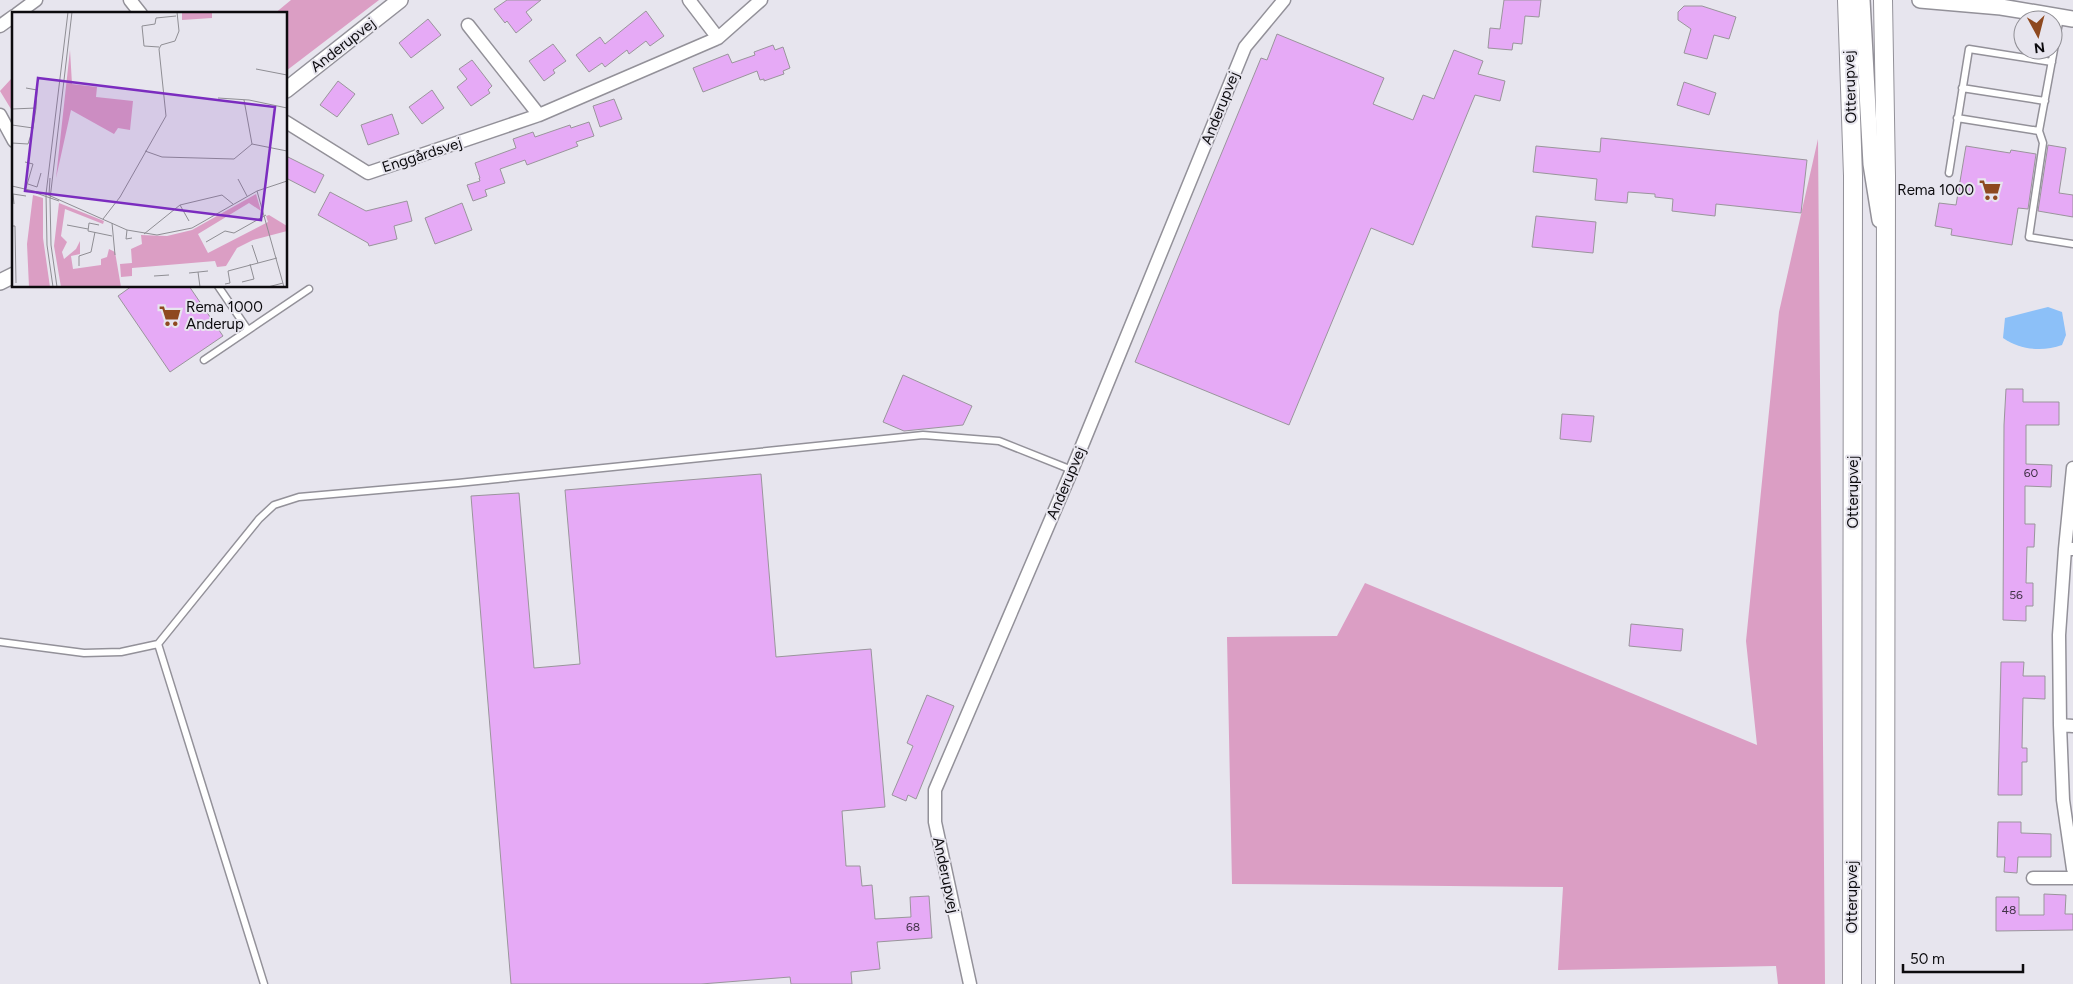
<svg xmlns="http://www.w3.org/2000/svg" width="2073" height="984" font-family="Figtree,sans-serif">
	<rect width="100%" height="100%" fill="#e7e5ee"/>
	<path fill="#db9ec4" d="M291 0H379L286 71V14H274Z
		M11 79 14 80V114L0 91Z
		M1818 139 1825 984H1778L1776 966 1558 970 1563 887 1232 884 1227 637 1337 636 1365 583 1757 745 1746 641 1779 312Z"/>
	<path fill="#8cc0f8" d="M2048 307 2062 312 2066 335 2062 345C2043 352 2020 350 2003 338L2005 318Z"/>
	<path fill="#e6aaf6" stroke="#9a959c" d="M507 0H541L526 12 532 20 516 33 507 21 505 23 494 9Z
		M1504 0H1541L1539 17 1525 16 1522 44 1513 43 1512 50 1488 48 1490 28 1500 29Z
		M1684 6H1702L1736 17 1729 39 1714 35 1707 59 1684 53 1691 29 1678 20V12Z
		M646 11 664 36 650 46 646 41 629 54 627 50 605 67 602 63 589 72 576 55 600 37 605 44Z
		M428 19 441 35 411 58 399 43Z
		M1277 34 1384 78 1373 104 1413 120 1423 95 1434 99 1454 50 1483 61 1478 74 1505 81 1500 101 1475 95 1413 245 1371 228 1289 425 1135 362 1261 58 1267 60Z
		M553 44 566 61 553 70 555 73 544 81 529 61Z
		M773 45 775 50 783 47 790 68 783 71 784 74 764 81V79L760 80 757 71 703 92 693 68 728 54 732 63 755 55 754 52Z
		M472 60 492 86 488 90 490 93 471 106 457 87 467 79 459 69Z
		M338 81 355 94 337 117 320 105Z
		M1684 82 1716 93 1709 115 1677 105Z
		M432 90 444 108 422 124 409 107Z
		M614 99 622 119 600 127 593 106Z
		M392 114 399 134 368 145 361 125Z
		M589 122 594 136 576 142 578 146 527 165 525 160 500 169 505 183 485 190 487 196 473 201 467 185 480 181 479 178H480L475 163 516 148 513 139 533 132 535 137 570 125 571 128Z
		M1601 138 1807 160 1801 213 1716 204 1715 216 1672 211 1673 199 1655 197V194L1628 192 1627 203 1595 200 1597 179 1533 172 1536 146 1600 152Z
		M2048 145 2066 148 2059 193 2073 195V217L2038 211Z
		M1966 146 2010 153 2011 150 2036 154 2028 209 2018 208 2012 245 1951 235 1952 229 1935 226 1939 203 1956 205Z
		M286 156 324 175 315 193 286 178Z
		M330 192 366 211 407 201 412 221 394 226 397 239 369 246 368 243 318 215Z
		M462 203 472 230 435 244 425 218Z
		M1536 216 1596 222 1593 253 1532 247Z
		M132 286H189L223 336 170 372 118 296Z
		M903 375 972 406 963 425 904 431 883 422Z
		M2006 389H2023V402H2059V425H2026V464L2052 465 2051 487 2025 486V524H2035L2034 547H2027L2026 583H2033V606H2026V621L2003 620 2004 425Z
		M1562 414 1594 416 1591 442 1560 439Z
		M761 474 776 657 871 649 885 807 842 811 846 866H860L862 886 872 885 875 919 911 917 910 897 929 896 932 938 877 942 880 969 851 972 852 984H791L790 977 701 984H511L471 496 519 493 534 668 580 664 565 490Z
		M1631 624 1683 629 1681 651 1629 646Z
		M2001 662H2024L2023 676H2045V699L2023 698 2022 748H2027V762H2022V795H1998Z
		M927 695 954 706 916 799 908 795 906 801 892 795 913 746 907 743Z
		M1998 822H2021V833L2051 834V857H2018L2017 873 2004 872 2005 857H1997Z
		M2044 894 2066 895 2065 914H2073V930L1996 931V897H2019V915H2044Z"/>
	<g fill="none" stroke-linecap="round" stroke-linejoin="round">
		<g stroke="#939199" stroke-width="9">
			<path id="service" d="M2060 17 2039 131 2043 143 2029 237 2073 244
				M1962 88 2045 101
				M1957 118 2039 131
				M1949 173 1969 49 2052 62
				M218 286 248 330
				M204 360 309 289
				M0 642 84 653 121 652 158 644 264 984
				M158 644 259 519 274 505 299 497 458 483 923 435 999 441 1072 470"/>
		</g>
		<g stroke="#939199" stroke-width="15">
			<path id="minor" d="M130 0 141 14
				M689 0 718 38
				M17 14 36 0
				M468 25 539 115
				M0 26 14 16
				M0 115 14 141
				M286 122 368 173 539 115 718 38 761 0
				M2065 549 2073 468
				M2073 549H2065L2059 635 2060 725 2073 726
				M2060 725 2063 800 2073 869
				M2033 878H2073
				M970 984 935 822V790L1072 470 1245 47 1284 0"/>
		</g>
		<g stroke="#939199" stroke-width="18">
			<path id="tertiary" d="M1862 0 1871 164 1880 220
				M1920 0 2001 7 2073 19
				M286 90 400 0
				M0 282 14 275"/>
		</g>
		<g stroke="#939199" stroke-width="20">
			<path id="secondary" d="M1847 0 1853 176 1852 984
				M1883 0 1886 176 1885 984"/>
		</g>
		<use href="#service" stroke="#fff" stroke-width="6"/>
		<use href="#minor" stroke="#fff" stroke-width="12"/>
		<use href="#tertiary" stroke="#fff" stroke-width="15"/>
		<use href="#secondary" stroke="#fff" stroke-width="18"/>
	</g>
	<defs>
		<g id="supermarket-bare" transform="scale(1.725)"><path d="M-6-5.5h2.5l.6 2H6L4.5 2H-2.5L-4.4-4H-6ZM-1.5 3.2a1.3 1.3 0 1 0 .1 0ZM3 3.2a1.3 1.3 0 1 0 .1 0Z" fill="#8e491f" stroke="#e7e5ee" stroke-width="2.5" paint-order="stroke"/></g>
	</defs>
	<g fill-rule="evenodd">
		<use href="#supermarket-bare" x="1990" y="190"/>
		<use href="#supermarket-bare" x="170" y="316"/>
	</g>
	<g text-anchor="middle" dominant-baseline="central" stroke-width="4" stroke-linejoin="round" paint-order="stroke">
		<g font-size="12" fill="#423348">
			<text x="2031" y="473">60</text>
			<text x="2016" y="595">56</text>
			<text x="2009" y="910">48</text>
			<text x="913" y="927">68</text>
		</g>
		<g font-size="15" fill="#0c0b0e" stroke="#e7e5ee">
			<text transform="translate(343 45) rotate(-38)">Anderupvej</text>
			<text transform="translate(1850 87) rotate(-92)">Otterupvej</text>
			<text transform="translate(1220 108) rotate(-68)">Anderupvej</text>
			<text transform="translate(422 155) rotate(-18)">Enggårdsvej</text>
			<text transform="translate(1066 483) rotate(-67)">Anderupvej</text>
			<text transform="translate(1853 492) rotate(-90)">Otterupvej</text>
			<text transform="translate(946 875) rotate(78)">Anderupvej</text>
			<text transform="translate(1852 897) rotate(-90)">Otterupvej</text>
		</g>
		<g font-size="15" fill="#0c0b0e" stroke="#e7e5ee" text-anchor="end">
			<text x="1974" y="190">Rema 1000</text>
			<text x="186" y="307" text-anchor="start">Rema 1000<tspan x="186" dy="17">Anderup</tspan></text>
		</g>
	</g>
	<g transform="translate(12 12)">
		<rect width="275" height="275" fill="#e7e5ee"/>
		<path d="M170 0H200V6L170 8ZM58 38 60 72 85 75 84 85 121 89 118 118 106 116 102 122 59 98 44 166ZM244 182 249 199 237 191 186 222 196 241 256 210 254 204 257 203 275 214V219L241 228 225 236 214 254 205 255 203 249 120 256V264L109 265 108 252 120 251 119 237 130 232 129 223 155 224 180 218ZM21 183 31 186V226L38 275H17L15 232ZM47 191 92 209 91 212 53 197 49 224 55 230 50 240 52 247 64 237 68 229V242L59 244 61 257 89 253V247L95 245 97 237 103 240 109 275H49L42 234Z" fill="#db9ec4"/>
		<path fill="none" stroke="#8f8e94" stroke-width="1" d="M147 35 132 34 130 14 143 12 144 6 164 4M244 57 275 63M14 76 25 78 24 96M206 86 237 88 275 96M232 88 240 132 275 139M0 97 24 96 21 116 0 113M0 131 16 132 21 116M133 139 150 145 222 147 240 132M13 150 21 152 14 176M226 167 235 184M16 172 25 175 29 161M0 174 34 182 115 218 145 223 180 216 245 179 275 169M245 179 272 275M24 181 47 189M37 183 38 166M2 192 1 182 14 184M168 193 177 209M91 207 108 185 154 104 147 37 149 33 163 29 167 19 165 0M100 211 103 243M55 213 76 217M87 213 77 211 76 219 100 224M0 214H3L4 271M115 218 114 227 120 226M132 222 168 193 210 183 221 192M194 230 213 219 222 221 254 203M240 233 246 251M67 254V244L79 240 83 220M186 260 188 275M177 261 196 259M142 264 157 263M230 270 242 267 238 252M213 272 218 271 216 259 265 246M41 275 35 233 34 182 56 0M45 275 39 233 38 187 60 0M256 275 271 271"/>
		<path fill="#7b2cbf" fill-opacity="0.15" stroke="#7b2cbf" stroke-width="2.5" d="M26 66 263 95 249 208 13 179Z"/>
		<rect width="275" height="275" fill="none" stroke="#0c0b0e" stroke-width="2.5"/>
	</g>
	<g transform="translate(2038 35) rotate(173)"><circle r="24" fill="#e7e5ee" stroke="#8f8e94"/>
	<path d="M0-4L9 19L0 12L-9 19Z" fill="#8e491f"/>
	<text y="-8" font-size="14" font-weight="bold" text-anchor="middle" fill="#0c0b0e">N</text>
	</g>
	<path d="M1903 964v8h120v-8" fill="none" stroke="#0c0b0e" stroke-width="2.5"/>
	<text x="1910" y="964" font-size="15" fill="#0c0b0e" stroke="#e7e5ee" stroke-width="4" paint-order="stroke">50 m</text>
</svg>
